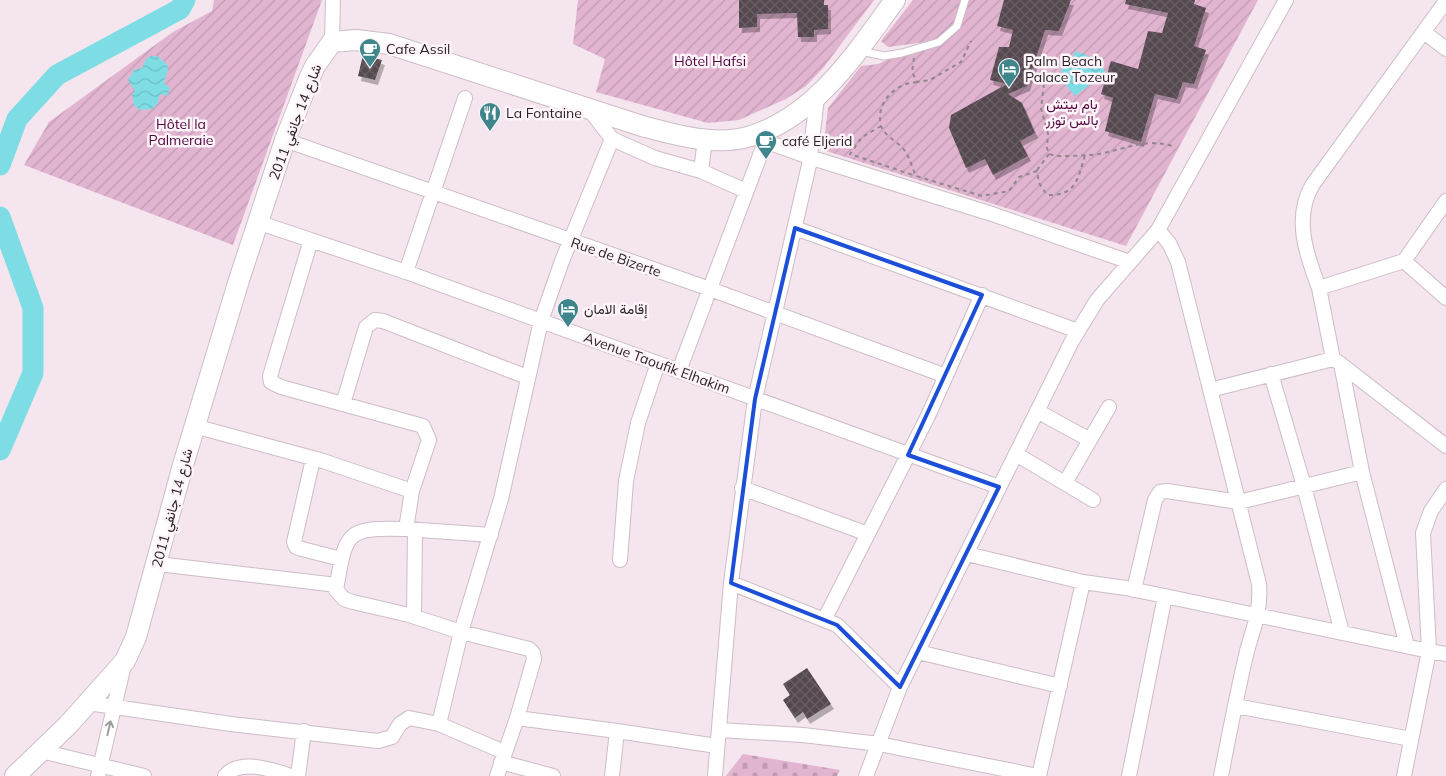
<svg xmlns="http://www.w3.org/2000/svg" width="1446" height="776" font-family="Mulish,Vazirmatn,sans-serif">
	<defs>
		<pattern id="cemetery-stones" width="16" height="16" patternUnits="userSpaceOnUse" patternTransform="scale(1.25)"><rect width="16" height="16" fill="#e1b4d0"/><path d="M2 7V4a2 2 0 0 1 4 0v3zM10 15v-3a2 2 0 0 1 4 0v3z" fill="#c19bb3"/></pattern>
		<pattern id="garden-furrows" width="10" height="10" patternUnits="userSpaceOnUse" patternTransform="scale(1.25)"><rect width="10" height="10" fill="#e1b4d0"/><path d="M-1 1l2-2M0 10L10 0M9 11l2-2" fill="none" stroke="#c19bb3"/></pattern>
		<pattern id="water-waves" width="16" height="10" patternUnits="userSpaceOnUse" patternTransform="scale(1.25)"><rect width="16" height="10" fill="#7edde4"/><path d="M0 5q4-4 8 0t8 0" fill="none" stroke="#6dbec4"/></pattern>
		<pattern id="building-cross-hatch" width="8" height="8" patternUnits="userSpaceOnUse" patternTransform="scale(1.25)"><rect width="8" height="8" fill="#554850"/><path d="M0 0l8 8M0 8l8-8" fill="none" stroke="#6a5f66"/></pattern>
		<filter id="shadow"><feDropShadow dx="3" dy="5" stdDeviation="0" flood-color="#0004"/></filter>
	</defs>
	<rect width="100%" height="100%" fill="#f5e5ee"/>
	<path fill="url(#cemetery-stones)" d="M743 754 840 770 837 776H726Z"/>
	<path fill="url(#garden-furrows)" d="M214 0H322L233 245 24 165 49 122 173 32 212 11Z
		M578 0H874L824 67 806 86 786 99 739 120 708 123 596 92 605 59 573 44Z
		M913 0H1258L1126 246 823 150 828 108 861 66 878 64 926 42 888 47 881 41Z"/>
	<path fill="url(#water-waves)" d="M1075 51 1097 59 1105 71 1101 84 1092 83 1075 96 1065 84 1066 76 1061 70 1062 64 1073 57Z
		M151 56H157L167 64 168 69 164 83 170 88 167 96 160 94 158 103 152 109 140 110 134 105 132 94 135 91 128 80 134 70 142 68 146 59Z"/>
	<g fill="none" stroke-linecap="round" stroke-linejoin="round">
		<path stroke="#7edde4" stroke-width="21" d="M0 165 17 119 57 75 180 9 185 0
			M0 217 33 308V373L0 450"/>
	</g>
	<path fill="url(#building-cross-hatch)" filter="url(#shadow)" d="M739 0H824V5H828V29L814 30V37H798L797 13 757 14V27L739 28Z
		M1004 0H1071L1059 31 1045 30 1027 86 1008 94 1022 103 1035 133 1020 141 1028 156 993 175 985 159 966 168 949 128 951 115 1007 84 990 80 999 47H1009L1013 30 997 26Z
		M1126 0H1195L1194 4 1206 8 1194 46 1206 50 1194 84 1183 82 1177 99 1155 94 1141 142 1105 131 1113 98 1101 94 1111 61 1138 69 1148 31 1162 33 1168 13 1125 4Z
		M363 55 382 60 375 80 358 76Z
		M807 668 831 704 807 719 803 712 795 718 783 700 790 695 783 684Z"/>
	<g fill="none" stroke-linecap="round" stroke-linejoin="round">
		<g stroke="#cdbdc6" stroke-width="9">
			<path id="service" d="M861 51 884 56 902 53 939 42 957 26 965 0"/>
		</g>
		<g stroke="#cdbdc6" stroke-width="16">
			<path id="minor" d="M1424 32 1446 49
				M332 42 333 0
				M589 109 612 139 655 158 701 171
				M751 136 809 157 992 214 1130 262
				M705 139 701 171 746 191
				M285 140 710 289 946 376
				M1446 201 1404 261 1446 298
				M257 222 406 272 999 487
				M795 228 1078 331
				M1158 230 1169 243 1178 262 1259 584C1261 611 1254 626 1247 651 1237 693 1229 735 1221 776
				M1404 261 1319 288C1306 254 1293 217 1313 184L1446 1
				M406 272 465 98
				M1338 362 1446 446
				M1341 364 1362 472 1407 646
				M679 371 765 142
				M1271 374 1304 486 1342 633
				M1210 390 1333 359 1319 288
				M343 404 366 327 375 320 383 321 527 377
				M1037 411 1090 440
				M194 426 320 460 412 491 429 440 423 426 281 387 271 382 270 376 311 240
				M1016 454 1093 500
				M313 459 294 542 296 547 302 549 341 559
				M1065 483 1109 407
				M742 488 868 534
				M412 491 406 529 491 535
				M406 529C345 527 346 532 336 590L344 599 353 602 409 615 461 632 529 649 533 653 534 659 517 718
				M967 554 1083 582 1126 588 1429 651 1423 533 1431 511 1446 489
				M620 560 626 481 638 423 658 363
				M158 564 337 585
				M731 583 837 625 900 687
				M1134 590 1155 500 1160 492 1167 491 1239 502 1362 472
				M414 616 415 530
				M824 620 928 416 982 295
				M918 652 1060 686
				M88 703 231 724 378 741 392 737 400 724 409 718 439 724
				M1236 706 1411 739
				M719 730 803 735 879 744 1038 776
				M41 751 144 776
				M504 752 439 724 461 632 501 499 541 321 562 261 612 139
				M501 762 553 776
				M98 776 124 665
				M225 776C240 758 273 770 291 776
				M298 776 304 731
				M497 776 517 718 617 731
				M612 776 617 731 717 746
				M715 776 731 583 755 399 809 165 817 98
				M866 776 900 687 1072 341 1097 300 1158 230 1286 0
				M1039 776 1083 582
				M1129 776 1165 596
				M1404 776 1429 651 1446 654"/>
		</g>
		<g stroke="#cdbdc6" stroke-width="22">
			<path id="secondary" d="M15 776 68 725 125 661 136 637 183 465 239 280 285 140 309 79 315 66 332 42 356 40 389 44 642 126C676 135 716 147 751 136 816 116 857 52 895 0"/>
		</g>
		<path stroke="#92878e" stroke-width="2" stroke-dasharray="4 4" stroke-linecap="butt" d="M914 58 912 72 917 82 930 80 961 62 971 41
			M917 82C896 83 875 102 881 126 884 136 899 142 905 151 910 158 912 168 916 176L982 196 1009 191 1019 177 1037 171 1039 183 1047 195C1077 196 1078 178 1085 155
			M1044 84 1041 108 1048 134 1047 148 1049 154 1056 156C1070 156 1085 156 1099 154 1125 149 1149 137 1175 147
			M881 126 862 137 850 154 916 176
			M1037 170 1049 154"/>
		<use href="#service" stroke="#fff" stroke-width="7"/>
		<use href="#minor" stroke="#fff" stroke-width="14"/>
		<use href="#secondary" stroke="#fff" stroke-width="20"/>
	</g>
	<defs><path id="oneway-shaft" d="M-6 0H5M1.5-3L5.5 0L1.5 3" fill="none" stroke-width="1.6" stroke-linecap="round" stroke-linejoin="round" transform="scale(1.25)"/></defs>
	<use stroke="#9f9c9e" href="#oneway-shaft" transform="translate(109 728) rotate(-77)"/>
	<path fill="none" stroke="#1d4ed8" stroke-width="4" stroke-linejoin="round" d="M795 228 982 295 908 455 999 487 900 687 837 625 731 583 755 399Z"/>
	<defs>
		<g id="cafe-pin" transform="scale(1.125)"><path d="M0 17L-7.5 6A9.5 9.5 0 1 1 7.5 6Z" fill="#3e868b" stroke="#fef4fa"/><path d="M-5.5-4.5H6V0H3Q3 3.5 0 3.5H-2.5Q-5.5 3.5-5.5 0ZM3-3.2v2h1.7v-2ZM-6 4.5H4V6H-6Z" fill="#fff"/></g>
		<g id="hotel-pin" transform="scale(1.125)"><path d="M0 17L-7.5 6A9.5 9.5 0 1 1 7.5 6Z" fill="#3e868b" stroke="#fef4fa"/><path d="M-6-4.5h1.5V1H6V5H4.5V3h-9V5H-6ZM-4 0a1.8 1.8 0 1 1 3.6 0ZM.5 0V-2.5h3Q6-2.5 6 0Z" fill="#fff"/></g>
		<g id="restaurant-pin" transform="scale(1.125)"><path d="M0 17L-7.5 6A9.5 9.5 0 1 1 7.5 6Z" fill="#3e868b" stroke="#fef4fa"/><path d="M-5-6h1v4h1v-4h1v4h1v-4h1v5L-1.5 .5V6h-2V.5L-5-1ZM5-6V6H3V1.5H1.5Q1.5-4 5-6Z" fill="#fff"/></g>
	</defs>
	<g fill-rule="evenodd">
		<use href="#cafe-pin" x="370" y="49"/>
		<use href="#hotel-pin" x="1009" y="69"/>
		<use href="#restaurant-pin" x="490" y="113"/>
		<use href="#cafe-pin" x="766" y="141"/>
		<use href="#hotel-pin" x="568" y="309"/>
	</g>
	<g text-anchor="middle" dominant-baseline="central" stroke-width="5" stroke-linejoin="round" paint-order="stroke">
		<g font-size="14" fill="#2a2428" stroke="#fef4fa" text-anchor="start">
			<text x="386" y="49">Cafe Assil</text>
			<text x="1025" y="61">Palm Beach<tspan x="1025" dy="16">Palace Tozeur</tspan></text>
			<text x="506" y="113">La Fontaine</text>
			<text x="782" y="141">café Eljerid</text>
			<text x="584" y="309">إقامة الامان</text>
		</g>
		<g font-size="14" fill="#50053e" stroke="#fef4fa">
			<text x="710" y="61">Hôtel Hafsi</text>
			<text x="1072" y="104">بام بيتش<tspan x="1072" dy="16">بالس توزر</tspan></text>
			<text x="181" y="124">Hôtel la<tspan x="181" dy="16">Palmeraie</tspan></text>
		</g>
		<g font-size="14" fill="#2a2428" stroke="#fef4fa">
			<text transform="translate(295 122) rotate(-69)">شارع 14 جانفي 2011</text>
			<text transform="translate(616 257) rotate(19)">Rue de Bizerte</text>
			<text transform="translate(657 363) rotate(20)">Avenue Taoufik Elhakim</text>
			<text transform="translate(172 508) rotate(-75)">شارع 14 جانفي 2011</text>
		</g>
	</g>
</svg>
